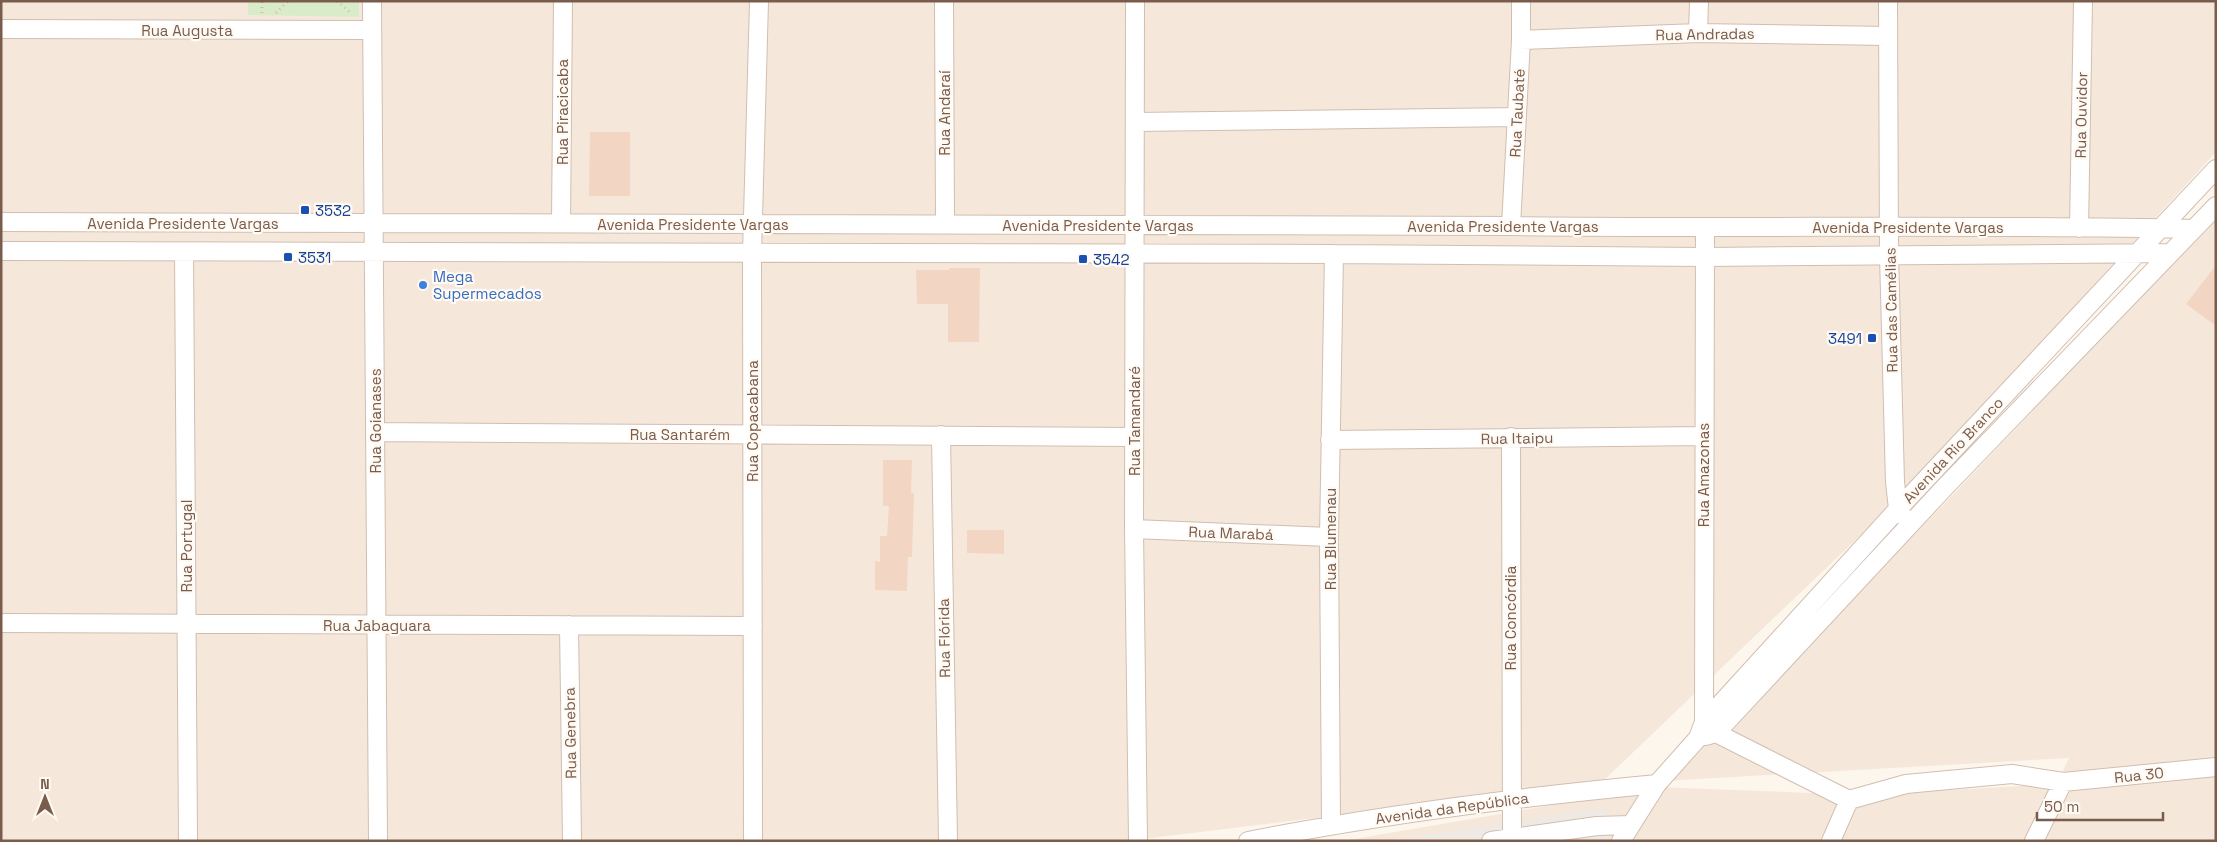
<svg xmlns="http://www.w3.org/2000/svg" width="2217" height="842" font-family="'Space Grotesk',sans-serif">
	<rect width="100%" height="100%" fill="#fdf6ec"/>
	<path fill="#f5e8da" d="M1 1H2216V152L1888 509 1601 783 1127 841H1Z
		M2216 217V841H2030L2069 758 1663 781 1696 755 1947 501Z
		M2056 784 2029 841H1343L1657 787 1861 795Z"/>
	<path fill="#efe9e4" d="M1605 808 1613 822 1605 841H1384Z"/>
	<path fill="#d8ecc9" d="M248 1H359V17L248 15Z"/>
	<path fill="#f3d5c3" d="M590 132H630V196H589Z
		M2216 265V326L2186 304Z
		M949 268H980L979 342H948V304H917L916 270H949Z
		M883 460H912L911 493H914L912 557H908L907 591 875 590V561L880 562V536H887L889 506H883Z
		M967 530H1004V554L967 553Z"/>
	<g fill="none" stroke-linecap="round" stroke-linejoin="round">
		<g stroke="#d1beb0" stroke-width="20">
			<path id="minor" d="M372 1 378 841
				M944 1 945 224
				M1135 1 1134 529 1138 841
				M1888 1 1889 255 1895 482 1898 509 1902 515
				M1 29 372 30
				M1698 33 1699 1
				M1521 40 1698 33 1888 36
				M1135 122 1517 117
				M1 222 1511 226C1739 229 1966 224 2194 229
				M561 223 563 1
				M1511 226 1521 40V1
				M1705 228 1704 722 1716 733 1849 800 1906 784 2012 774 2063 782 2216 767
				M2079 228 2083 1
				M1 251 1334 254 1704 257 2171 253
				M184 252 188 841
				M375 432 1134 437
				M941 435 948 841
				M1511 437 1512 838
				M1330 440 1703 436
				M1134 529 1329 537
				M1 623 753 626
				M569 625 572 841
				M1706 736 1716 733 1945 487 2216 206
				M1331 824 1329 537 1334 254
				M753 841 752 253 759 1
				M1248 841C1383 814 1520 797 1657 784
				M1491 841 1597 826 1631 825
				M1621 841 1657 784 1698 738 1704 722 1898 509 2216 169
				M1831 841 1849 800
				M2034 841 2063 782"/>
		</g>
		<path stroke="#d9b8a5" stroke-width="3" stroke-dasharray="1 4" stroke-linecap="butt" d="M337 1 352 14
			M262 13V1
			M276 13 288 1"/>
		<use href="#minor" stroke="#fff" stroke-width="18"/>
	</g>
	<g fill="#1a4fb4" stroke="#fffaf3" stroke-width="2">
		<rect x="300" y="205" width="10" height="10" rx="2.5"/>
		<rect x="283" y="252" width="10" height="10" rx="2.5"/>
		<rect x="1078" y="254" width="10" height="10" rx="2.5"/>
		<rect x="1867" y="333" width="10" height="10" rx="2.5"/>
	</g>
	<circle fill="#3f7fe0" stroke="#fffaf3" stroke-width="2" cx="423" cy="285" r="5"/>
	<g text-anchor="middle" dominant-baseline="central" stroke-width="4.5" stroke-linejoin="round" paint-order="stroke">
		<g font-size="15" fill="#7a5c4d" stroke="#fffaf3">
			<text x="187" y="30">Rua Augusta</text>
			<text transform="translate(1705 34) rotate(-1)">Rua Andradas</text>
			<text transform="translate(562 112) rotate(-90)">Rua Piracicaba</text>
			<text transform="translate(944 113) rotate(-90)">Rua Andaraí</text>
			<text transform="translate(1517 113) rotate(-87)">Rua Taubaté</text>
			<text transform="translate(2081 115) rotate(-89)">Rua Ouvidor</text>
			<text x="183" y="223">Avenida Presidente Vargas</text>
			<text x="693" y="224">Avenida Presidente Vargas</text>
			<text x="1098" y="225">Avenida Presidente Vargas</text>
			<text x="1503" y="226">Avenida Presidente Vargas</text>
			<text x="1908" y="227">Avenida Presidente Vargas</text>
			<text transform="translate(1891 310) rotate(-91)">Rua das Camélias</text>
			<text transform="translate(375 421) rotate(-90)">Rua Goianases</text>
			<text transform="translate(752 421) rotate(-90)">Rua Copacabana</text>
			<text transform="translate(1134 421) rotate(-90)">Rua Tamandaré</text>
			<text x="680" y="434">Rua Santarém</text>
			<text transform="translate(1517 438) rotate(-1)">Rua Itaipu</text>
			<text transform="translate(1953 450) rotate(-47)">Avenida Rio Branco</text>
			<text transform="translate(1703 475) rotate(-90)">Rua Amazonas</text>
			<text transform="translate(1231 533) rotate(2)">Rua Marabá</text>
			<text transform="translate(1330 539) rotate(-90)">Rua Blumenau</text>
			<text transform="translate(186 546) rotate(-90)">Rua Portugal</text>
			<text transform="translate(1510 618) rotate(-90)">Rua Concórdia</text>
			<text x="377" y="625">Rua Jabaguara</text>
			<text transform="translate(944 638) rotate(-91)">Rua Flórida</text>
			<text transform="translate(570 733) rotate(-91)">Rua Genebra</text>
			<text transform="translate(2139 775) rotate(-6)">Rua 30</text>
			<text transform="translate(1452 808) rotate(-8)">Avenida da República</text>
		</g>
		<g font-size="15" fill="#164399" stroke="#fffaf3" text-anchor="start">
			<text x="315" y="210">3532</text>
			<text x="298" y="257">3531</text>
			<text x="1093" y="259">3542</text>
			<text x="1862" y="338" text-anchor="end">3491</text>
		</g>
		<g font-size="15" fill="#366cbe" stroke="#fffaf3" text-anchor="start">
			<text x="433" y="276">Mega<tspan x="433" dy="17">Supermecados</tspan></text>
		</g>
	</g>
	<rect width="2217" height="842" fill="none" stroke="#7a5c4d" stroke-width="5"/>
	<g transform="translate(45 797)" stroke="#fffaf3" stroke-width="4" paint-order="stroke">
	<path d="M0-4L9 19L0 12L-9 19Z" fill="#7a5c4d"/>
	<text y="-8" font-size="14" font-weight="bold" text-anchor="middle" fill="#7a5c4d">N</text>
	</g>
	<path d="M2037 812v8h126v-8" fill="none" stroke="#7a5c4d" stroke-width="2.5"/>
	<text x="2044" y="812" font-size="15" fill="#7a5c4d" stroke="#fffaf3" stroke-width="4" paint-order="stroke">50 m</text>
</svg>
